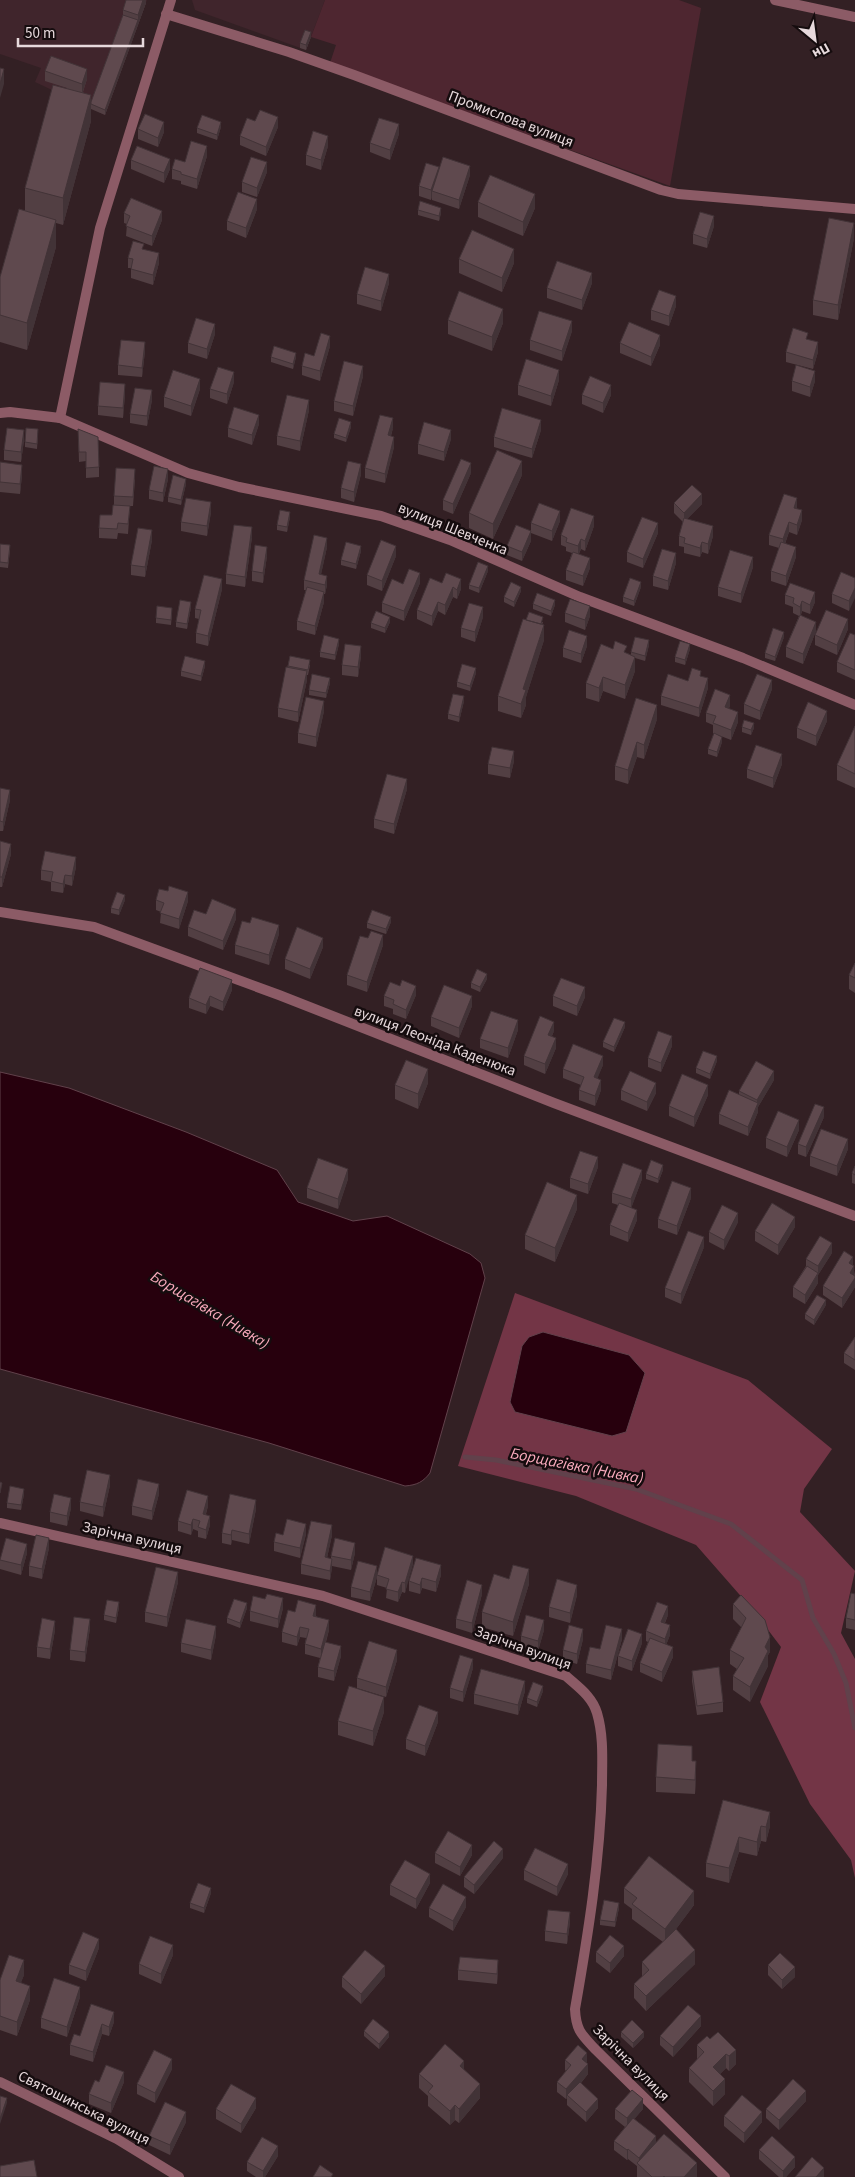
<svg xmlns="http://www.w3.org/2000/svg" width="855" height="2177" font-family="'Source Sans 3',sans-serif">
	<rect width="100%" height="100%" fill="#332024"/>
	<path fill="#40252c" d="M0 0H147L105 115 35 82 41 68 0 54Z
		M192 0H325L306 50 195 10Z"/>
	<path fill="#4e2630" d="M325 0H679L701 8 670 186 330 63 336 45 311 37Z"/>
	<path fill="#733546" d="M515 1293 748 1380 832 1449 804 1489 800 1512 855 1571 841 1633 855 1659V1878L851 1860 810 1804 760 1702 781 1647 753 1610 696 1545 576 1496 458 1466Z"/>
	<path fill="#27000d" stroke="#61414b" d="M0 1072 69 1088 186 1132 277 1170 298 1202 353 1221 387 1216 470 1254 481 1263 485 1278 430 1473C423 1482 417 1485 405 1486L269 1443 0 1369Z
		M543 1332 629 1355 645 1373 626 1432 612 1436 515 1412 510 1402 522 1346 529 1337Z"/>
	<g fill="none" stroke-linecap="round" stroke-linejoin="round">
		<path stroke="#61414b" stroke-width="5" d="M465 1457 496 1460 636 1489 731 1524 802 1580 813 1618 834 1654 846 1683 855 1728"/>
		<path stroke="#8c5b66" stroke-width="10" d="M775 0 855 17
			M166 14 289 52 354 75 661 190 678 194 855 209
			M60 418 100 228 171 0
			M0 912 94 927 279 995 554 1103 855 1216
			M0 1523 323 1596 566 1676C578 1687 592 1696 597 1713 604 1737 602 1761 602 1785 600 1861 588 1935 575 2009 576 2030 581 2034 595 2049L725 2177
			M0 2082 117 2139 179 2177"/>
		<path stroke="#8c5b66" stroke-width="10" d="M0 413 10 412 60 418 188 473 239 487 381 516 450 540 580 597 743 658 855 705"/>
	</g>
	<path fill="#523f43" d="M146 0V3L138 25 105 115 91 109V121L63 225 56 223V247L27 350 0 342V277L25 211V188L67 88 45 81V71L87 79 83 92 91 102 123 15V10Z
		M311 37 306 50 300 48V43Z
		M255 121 278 127 266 156 240 145V136Z
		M221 127 217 140 197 133V128Z
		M138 129 164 132 158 147 138 139Z
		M399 134 390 160 370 152V143Z
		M328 146 321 170 306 165V155Z
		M207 156 197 189 181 184V181L172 179V169L185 162Z
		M131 160 170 169 164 183 131 169Z
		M439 171 470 175 459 209 432 200V196L431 200 419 196V186Z
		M267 172 257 197 242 192V182Z
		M478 202 535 208 523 236 478 217Z
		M257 209 246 238 227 230V221Z
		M418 210 441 213 439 221 418 215Z
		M124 213 162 220 152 246 126 236 127 224 124 223Z
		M714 226 707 248 693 244V234Z
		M854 238 838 320 813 315V300Z
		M128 258 159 263 153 285 131 278V268H128Z
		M459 259 514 263 502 292 459 273Z
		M389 283 381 311 357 304V294Z
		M592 283 582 310 547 298V288Z
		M676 306 669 326 651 320V310Z
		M448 320 503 323 492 351 448 334Z
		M572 331 562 361 530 350V340Z
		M215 334 207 359 188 353V343Z
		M808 339 818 352 813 369 786 362V352Z
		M620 343 660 345 651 366 620 353Z
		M330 346 320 381 302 375V366Z
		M145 351 142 377 118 375V365Z
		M271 357H296L293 369 271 362Z
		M363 376 353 416 334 411V401Z
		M559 380 551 406 518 395V385Z
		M792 381H815L810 397 792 391Z
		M234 382 227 404 210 398V389Z
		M200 389 191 416 164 407V397Z
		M125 394 123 418 98 415V406Z
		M582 395H611L603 413 582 404Z
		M152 400 147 426 130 423V414Z
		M309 410 300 451 277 445V436Z
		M259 424 252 445 228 437V428Z
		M351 427 346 442 334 438V434Z
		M393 428 391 436 394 447 385 483 365 478V468Z
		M78 429 99 467V477L86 478V461L79 462Z
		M541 430 532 458 494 447V437Z
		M38 434 37 449 25 447V442Z
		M451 439 444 461 418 454V444Z
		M24 440 21 462 4 460V450Z
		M0 462 22 475 20 494 0 492Z
		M471 473 453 514 443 510V500Z
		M361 474 354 502 341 498V488Z
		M522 475 493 539 469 528V513Z
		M135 479 133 506H130L128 534 118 533 117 539 99 538V528L112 515 114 505V496Z
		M168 479 163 502 149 499V490Z
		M186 484 181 505 168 502V497Z
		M674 503 702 504 687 519 713 536 708 554 702 552 700 557 684 553V547L679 546V536L683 522 674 513Z
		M797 509 802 520 797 535 789 532 785 544 796 557 786 586 771 581V571L779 548 769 545V535Z
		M211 512 207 536 181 531V522Z
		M290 517 287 532 277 530V525Z
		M560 521 552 541 531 533V523Z
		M594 526 585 551 581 549 579 554 590 568 583 586 566 580V570L572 553 566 551V547L561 545V535Z
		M658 533 643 568 627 562V552Z
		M252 537 245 587 226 584V574Z
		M152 540 145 577 131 575V565Z
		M531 541 522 561 507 555V546Z
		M0 544 10 550 8 568 0 567Z
		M327 547 321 574 327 585 325 594H324V602L315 635 297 630V621L306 590H304V580Z
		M361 551 356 569 341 565V560Z
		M267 556 263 583 252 581V571Z
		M396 556 382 591 367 585V575Z
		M676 563 668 590 653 586V576Z
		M753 567 741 603 718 596V587Z
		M488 571 479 593 469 589V585Z
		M855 578 849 611 832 603V594Z
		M420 583 404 621 382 612V603L403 584Z
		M442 583 461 589 457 599 453 597 445 615 438 611 432 626 417 619V610Z
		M641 587 634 606 623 602V597Z
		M222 589 208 646 196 643V633L199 619 195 618V609Z
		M521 591 514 607 504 602V597Z
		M785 595 815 602 810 614 802 611 801 615 816 631 803 664 786 657V647L799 616 793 613V607L785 604Z
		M533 604 555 605 551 616 533 609Z
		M191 607 187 629 176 627V622Z
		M172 613 171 625 156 623V618Z
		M565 613 590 616 585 630 565 622Z
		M483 617 475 642 461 637V628Z
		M526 620 543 622 542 625 544 640 526 697V705L521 718 498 711V696Z
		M390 622 385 633 371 628V623Z
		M848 629 837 655 815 645V635Z
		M855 635V680L837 672V662Z
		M784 637 775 661 765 658V653Z
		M339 644 335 660 320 657V652Z
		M649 645 645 661 635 658V671L625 699 603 691 599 702 586 698V683L627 653 631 655V652Z
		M587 646 581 663 563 657V648Z
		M690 649 685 665 675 662V657Z
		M290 656 310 665 308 675H307V680L298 722 278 717V708Z
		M361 656 358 677 342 675V665Z
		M205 666 201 681 181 676V671Z
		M476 673 470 691 457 687V682Z
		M688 681 708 688 699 717 661 705V696Z
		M330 683 326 698 309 695V690Z
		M772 689 760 720 744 714V704Z
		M464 701 459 722 448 719V714Z
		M730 705 729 709 738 722 731 740 713 733V725L706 722V713Z
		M324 711 316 747 298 743V733Z
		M657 719 644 759 637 757 628 784 615 780V766Z
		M827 721 816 746 797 738V728Z
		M855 726V788L837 780V765Z
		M742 727 754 728 751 735 742 732Z
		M722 742 717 757 708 754V749Z
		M514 761 510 778 488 774V764Z
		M782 764 773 788 747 778V769Z
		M0 788 10 800 3 831H0Z
		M407 789 394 834 374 828V819Z
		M0 841 11 854 2 887H0Z
		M76 867 72 886 65 884 63 893 51 891V882L41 880V870Z
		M125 900 119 915 111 913V908Z
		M156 900 188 901 179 929 160 923 161 912 156 910Z
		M206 914 236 919 223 950 188 936V927Z
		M391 922 386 934 367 928V923Z
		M279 934 269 965 235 954V945Z
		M383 945 367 992 347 985V975Z
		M323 947 310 979 285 969V959Z
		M855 963V993L849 989V975Z
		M487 979 480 992 471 988V983Z
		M232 990 223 1011 210 1006 206 1014 189 1008V998Z
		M416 995 406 1019 393 1014V1009L384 1006V996Z
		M553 996 585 997 577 1016 553 1006Z
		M472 1006 459 1038 431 1026V1017Z
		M625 1027 614 1052 603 1047V1042Z
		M518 1030 508 1058 480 1048V1039Z
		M554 1031 552 1036 556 1048 545 1074 524 1065V1056Z
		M672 1046 661 1072 648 1067V1058Z
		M717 1061 710 1079 696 1073V1068Z
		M603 1065 597 1078 601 1090 595 1106 579 1100V1090L581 1085 563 1078V1069Z
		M774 1080 758 1107V1112L748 1136 719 1124V1114L739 1095V1091Z
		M428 1083 418 1109 395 1099V1085Z
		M621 1090 656 1093 647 1111 621 1100Z
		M708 1095 694 1127 669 1116V1106Z
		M824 1117 806 1157 798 1154V1144Z
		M799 1130 787 1157 766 1148V1138Z
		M848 1149 837 1176 810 1166V1156Z
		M855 1166V1184L852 1183V1173Z
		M598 1167 588 1194 570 1188V1178Z
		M663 1170 658 1183 646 1179V1174Z
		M348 1179 338 1209 307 1198V1188Z
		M642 1179 631 1208 637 1220 628 1242 610 1235V1225L618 1205 612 1203V1193Z
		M691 1198 677 1235 658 1228V1219Z
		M577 1209 555 1262 525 1249V1235Z
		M738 1222 724 1250 709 1242V1232Z
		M795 1227 778 1255 755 1241V1231Z
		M704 1247 681 1304 665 1297V1288Z
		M832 1253 818 1275V1283L805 1304 793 1297V1287L806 1266V1259Z
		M853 1265 855 1276V1287L842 1308 823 1295V1286Z
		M826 1305 814 1325 805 1319V1314Z
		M855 1337V1370L844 1363V1353Z
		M110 1485 103 1517 80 1511V1502Z
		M24 1494 21 1510 7 1508V1503Z
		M159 1494 152 1520 132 1515V1506Z
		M208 1506 206 1514 210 1525 206 1539 198 1537V1531L193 1529 191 1535 178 1531V1521Z
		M71 1508 67 1526 50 1522V1512Z
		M256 1509 249 1544 232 1540 231 1545 222 1543V1533Z
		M306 1534 300 1558 274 1551V1542L283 1535Z
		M332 1535 327 1558 331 1559V1556L355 1553 351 1570 332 1566 330 1580 301 1574V1564Z
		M49 1548 42 1579 29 1576V1566Z
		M27 1553 21 1575 0 1569V1560Z
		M413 1556 405 1593 402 1592 398 1602 386 1598 387 1588 377 1585V1577L370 1601 351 1597V1587Z
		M441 1575 436 1592 422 1588 420 1594 409 1591V1581Z
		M509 1579 529 1584 513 1636 482 1627V1612Z
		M178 1582 167 1627 145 1622V1612Z
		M482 1594 472 1633 456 1628V1619Z
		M855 1594V1630L846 1628V1618Z
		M577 1595 570 1623 549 1617V1607Z
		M741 1595 770 1652 768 1655V1666L750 1702 733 1690V1676L737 1669 730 1664V1650L742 1628 733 1619V1604Z
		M265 1599 283 1608 278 1628 250 1621V1611Z
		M119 1607 116 1623 104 1620V1615Z
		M247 1608 240 1628 227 1623V1618Z
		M295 1612 316 1615V1616L329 1630 326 1642 341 1656 334 1681 318 1677V1667L320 1658 305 1654V1644L306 1638 300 1637 297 1646 282 1642V1632Z
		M668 1615 665 1623 670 1635 666 1645 673 1657 662 1682 640 1672V1663L648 1642 646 1641V1631Z
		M90 1628 85 1662 70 1660V1650Z
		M55 1630 50 1659 37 1657V1647Z
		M544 1630 538 1651 521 1646V1636Z
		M216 1635 211 1660 181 1652V1643Z
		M583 1639 577 1664 563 1660V1650Z
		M622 1639 611 1680 586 1673V1664L600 1649Z
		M642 1643 632 1671 618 1666V1656Z
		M397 1660 386 1697 357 1688V1678Z
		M473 1668 463 1702 450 1698V1688Z
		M692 1671 723 1702V1712L697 1715 692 1681Z
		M525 1691 518 1715 474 1704V1694Z
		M543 1691 537 1707 527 1703V1698Z
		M384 1712 373 1746 338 1735V1721Z
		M438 1722 425 1756 406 1749V1739Z
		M692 1761 696 1776 695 1794 656 1792V1777Z
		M723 1800 770 1826 766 1842 761 1841 757 1856 739 1852 729 1883 706 1877V1863Z
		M435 1853 472 1855 460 1876 435 1863Z
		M503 1858 474 1894 464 1887V1877Z
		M524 1870 568 1874 557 1896 524 1880Z
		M430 1883 416 1909 390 1895V1885Z
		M624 1888 694 1905 676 1929 695 1964 646 2011 634 1998V1984L642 1977V1962L663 1942 632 1919V1909L624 1903Z
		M211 1893 204 1913 190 1908V1903Z
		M466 1907 453 1931 429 1917V1908Z
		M619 1908 615 1927 600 1925V1920Z
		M570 1922 567 1944 545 1941V1931Z
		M99 1948 86 1981 69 1974V1965Z
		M596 1952 624 1956 610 1973 596 1962Z
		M173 1955 161 1984 139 1974V1964Z
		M768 1965 795 1977 782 1989 768 1975Z
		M458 1970H498L497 1984 458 1980Z
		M24 1975 21 1982 30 2000 17 2036 0 2030V1980Z
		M385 1976 361 2004 342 1987V1977Z
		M80 1997 67 2037 41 2028V2018Z
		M114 2012V2022L109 2036 102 2034 93 2062 70 2055V2045L80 2036Z
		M701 2026 673 2057 660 2045V2036Z
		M364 2031 389 2037 379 2049 364 2036Z
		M621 2032 644 2037 633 2048 621 2037Z
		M718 2032 736 2064 729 2071 726 2068 720 2074 725 2094 713 2106 689 2082V2068L697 2060V2045L710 2039Z
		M565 2060 587 2063 588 2074 581 2083 598 2108 586 2122 567 2105V2098L566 2099 557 2092V2082L566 2071 565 2070Z
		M172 2069 155 2103 137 2094V2084Z
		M464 2070 480 2098 459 2123 455 2120 450 2125 428 2106V2096L419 2088V2074Z
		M99 2082H124L111 2113 89 2104V2094Z
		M806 2101 779 2130 766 2118V2109Z
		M256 2108 241 2133 216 2119V2109Z
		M615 2109H643L634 2119 656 2143 697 2177H637V2166L628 2159 627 2160 614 2150V2141L625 2127 615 2119Z
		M724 2116 762 2122 744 2143 724 2126Z
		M186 2122 170 2155 149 2145V2136Z
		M759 2150 795 2167 786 2177H779L759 2159Z
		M278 2156 265 2177H256L247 2171V2162Z"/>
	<path fill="#423337" d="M143 0H146V3L138 25 105 115V110L138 20V15Z
		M311 32V37L306 50V45Z
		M4 69V84L0 98V84Z
		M87 69V79L82 94V84Z
		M91 95V121L63 225V198Z
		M278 117V127L266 156V147Z
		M164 122V132L158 147V138Z
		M221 122V127L217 140V135Z
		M399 124V134L390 160V150Z
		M328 136V146L321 170V160Z
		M207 146V156L197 189V179Z
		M170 159V169L164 183V173Z
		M267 162V172L257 197V188Z
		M470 166V175L459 209V200Z
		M439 167V176L432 191V196L431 200V190Z
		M535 194V208L523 236V222Z
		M257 199V209L246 238V228Z
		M441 208V213L439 221V216Z
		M162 211V220L152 246V236Z
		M714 216V226L707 248V239Z
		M56 220V247L27 350V323Z
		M854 223V238L838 320V305Z
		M514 249V263L502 292V278Z
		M159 253V263L153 285V275Z
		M592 273V283L582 310V300Z
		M389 274V283L381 311V301Z
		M676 296V306L669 326V316Z
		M503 309V323L492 351V337Z
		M572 321V331L562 361V351Z
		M215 324V334L207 359V349Z
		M660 335V345L651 366V357Z
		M330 336V346L320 381V371Z
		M145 342V351L142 377V368Z
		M818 342V352L813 369V360Z
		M296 353V357L293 369V364Z
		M363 366V376L353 416V406Z
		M559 370V380L551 406V396Z
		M815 371V381L810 397V387Z
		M234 372V382L227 404V394Z
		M200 379V389L191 416V406Z
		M125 384V394L123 418V408Z
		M611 385V395L603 413V403Z
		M152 390V400L147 426V416Z
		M309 400V410L300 451V441Z
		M259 415V424L252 445V435Z
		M393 418V428L388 445V435Z
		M541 420V430L532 458V449Z
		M351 422V427L346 442V438Z
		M24 430V440L21 462V452Z
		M451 430V439L444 461V452Z
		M394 437V447L385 483V474Z
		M522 461V475L493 539V524Z
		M471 463V473L453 514V504Z
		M361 464V474L354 502V492Z
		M22 465V475L20 494V484Z
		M168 469V479L163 502V493Z
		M186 479V484L181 505V500Z
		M702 494V504L684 522V513Z
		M797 498V508L794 517V508Z
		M211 502V512L207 536V526Z
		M802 510V520L797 535V525Z
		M560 511V521L552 541V531Z
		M290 512V517L287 532V527Z
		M594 516V526L585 551V541Z
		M789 522V532L783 549V539Z
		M658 523V533L643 568V559Z
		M713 526V536L708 554V544Z
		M252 527V537L245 587V577Z
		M152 530V540L145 577V567Z
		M531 531V541L522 561V552Z
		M327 538V547L319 584V574Z
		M581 539V549L578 555V546Z
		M702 542V552L700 557V548Z
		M361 546V551L356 569V564Z
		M396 546V556L382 591V581Z
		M267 547V556L263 583V573Z
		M796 547V557L786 586V576Z
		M676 553V563L668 590V581Z
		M753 557V567L741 603V594Z
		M590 558V568L583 586V576Z
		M488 566V571L479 593V588Z
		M420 573V583L404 621V611Z
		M327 576V585L325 594V585Z
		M222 579V589L208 646V636Z
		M461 579V589L457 599V590Z
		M641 582V587L634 606V601Z
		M453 587V597L445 615V605Z
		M521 587V591L514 607V602Z
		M855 588V598L849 611V601Z
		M324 592V602L315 635V626Z
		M815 592V602L810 614V605Z
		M555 600V605L551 616V611Z
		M802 601V611L800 616V607Z
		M191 602V607L187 629V624Z
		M438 602V611L432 626V616Z
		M590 606V616L585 630V620Z
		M483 607V617L475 642V632Z
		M390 617V622L385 633V628Z
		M848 619V629L837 655V645Z
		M816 622V631L803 664V654Z
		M544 625V640L526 697V705L521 718V704L523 689Z
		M784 632V637L775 661V657Z
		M587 636V646L581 663V654Z
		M339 639V644L335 660V655Z
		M649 640V645L645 661V656Z
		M690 644V649L685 665V660Z
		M361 646V656L358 677V667Z
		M635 657V671L625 699V685Z
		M205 661V666L201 681V676Z
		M476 668V673L470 691V686Z
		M307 671V680L298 722V712Z
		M603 677V691L599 702V688Z
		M330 678V683L326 698V693Z
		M708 678V688L699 717V708Z
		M772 680V689L760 720V711Z
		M730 695V705L725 717V707Z
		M464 696V701L459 722V717Z
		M324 701V711L316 747V737Z
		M657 705V719L644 759V745Z
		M827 711V721L816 746V736Z
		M738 712V722L731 740V730Z
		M754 723V728L751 735V730Z
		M722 737V742L717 757V752Z
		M637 742V757L628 784V770Z
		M514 751V761L510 778V768Z
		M782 754V764L773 788V778Z
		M407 779V789L394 834V824Z
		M10 790V800L3 831V822Z
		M11 844V854L2 887V877Z
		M76 857V867L72 886V876Z
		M65 875V884L63 893V884Z
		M188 892V901L179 929V919Z
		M125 895V900L119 915V910Z
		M236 909V919L223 950V941Z
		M391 917V922L386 934V929Z
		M279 925V934L269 965V955Z
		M383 935V945L367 992V982Z
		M323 938V947L310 979V969Z
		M487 974V979L480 992V987Z
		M232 980V990L223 1011V1002Z
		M416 986V995L406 1019V1010Z
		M585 987V997L577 1016V1006Z
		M210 996V1006L206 1014V1005Z
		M472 996V1006L459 1038V1028Z
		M518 1020V1030L508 1058V1048Z
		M554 1022V1031L548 1044V1035Z
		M625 1022V1027L614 1052V1047Z
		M672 1036V1046L661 1072V1063Z
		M556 1038V1048L545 1074V1064Z
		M603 1056V1065L594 1087V1077Z
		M717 1056V1061L710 1079V1074Z
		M428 1069V1083L418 1109V1094Z
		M774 1071V1080L758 1107V1112L748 1136V1127L757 1107V1100Z
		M601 1080V1090L595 1106V1096Z
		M656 1083V1093L647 1111V1102Z
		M708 1085V1095L694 1127V1117Z
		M824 1107V1117L806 1157V1147Z
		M799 1120V1130L787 1157V1147Z
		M848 1139V1149L837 1176V1166Z
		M598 1157V1167L588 1194V1184Z
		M663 1165V1170L658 1183V1179Z
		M348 1169V1179L338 1209V1199Z
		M642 1170V1179L631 1209V1199Z
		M691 1188V1198L677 1235V1226Z
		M577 1195V1209L555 1262V1248Z
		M637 1210V1220L628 1242V1233Z
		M738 1213V1222L724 1250V1240Z
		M795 1217V1227L778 1255V1245Z
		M704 1237V1247L681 1304V1294Z
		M832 1243V1253L818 1275V1283L805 1304V1295L818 1274V1266Z
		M853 1257V1266L849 1263Z
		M854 1266V1276L850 1273Z
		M855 1278V1287L842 1308V1298Z
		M826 1300V1305L814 1325V1320Z
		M110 1475V1485L103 1517V1507Z
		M159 1484V1494L152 1520V1511Z
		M24 1489V1494L21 1510V1505Z
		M208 1496V1506L203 1523V1514Z
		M71 1498V1508L67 1526V1516Z
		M256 1500V1509L249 1544V1534Z
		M210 1516V1525L206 1539V1530Z
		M193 1519V1529L191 1535V1525Z
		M306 1524V1534L300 1558V1548Z
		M332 1525V1535L325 1567V1557Z
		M232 1530V1540L231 1545V1535Z
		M49 1538V1548L42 1579V1569Z
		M355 1543V1553L351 1570V1560Z
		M27 1544V1553L21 1575V1565Z
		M413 1556V1565L405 1593V1583Z
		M332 1559V1569L330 1580V1571Z
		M441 1565V1575L436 1592V1582Z
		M377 1566V1577L370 1601V1592Z
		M529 1569V1584L513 1636V1622Z
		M178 1572V1582L167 1627V1617Z
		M422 1578V1588L420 1594V1585Z
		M402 1582V1592L398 1602V1592Z
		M482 1585V1594L472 1633V1623Z
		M577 1585V1595L570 1623V1613Z
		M283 1598V1608L278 1628V1619Z
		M119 1602V1607L116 1623V1618Z
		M247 1603V1608L240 1628V1623Z
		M316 1605V1615L313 1625V1616Z
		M668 1606V1615L661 1631V1622Z
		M90 1619V1628L85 1662V1652Z
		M329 1620V1630L321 1658V1649Z
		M544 1620V1630L538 1651V1641Z
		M55 1621V1630L50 1659V1649Z
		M670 1625V1635L665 1648V1639Z
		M216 1626V1635L211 1660V1650Z
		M300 1627V1637L297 1646V1637Z
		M583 1629V1639L577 1664V1654Z
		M622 1629V1639L611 1680V1670Z
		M642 1634V1643L632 1671V1661Z
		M770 1637V1652L768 1655V1666L750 1702V1687L765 1647Z
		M341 1646V1656L334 1681V1671Z
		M673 1647V1657L662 1682V1672Z
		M397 1650V1660L386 1697V1687Z
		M473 1659V1668L463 1702V1692Z
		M525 1681V1691L518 1715V1705Z
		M543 1686V1691L537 1707V1702Z
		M384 1697V1712L373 1746V1731Z
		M438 1712V1722L425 1756V1746Z
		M696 1761V1776L695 1794V1780Z
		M770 1812V1826L766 1842V1827Z
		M761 1826V1841L757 1856V1842Z
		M739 1837V1852L729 1883V1868Z
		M472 1845V1855L460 1876V1867Z
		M503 1849V1858L474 1894V1885Z
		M568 1864V1874L557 1896V1887Z
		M430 1874V1883L416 1909V1899Z
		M211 1888V1893L204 1913V1908Z
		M694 1891V1905L665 1944V1929Z
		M466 1897V1907L453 1931V1921Z
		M619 1903V1908L615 1927V1922Z
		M570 1912V1922L567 1944V1934Z
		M99 1939V1948L86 1981V1971Z
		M173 1945V1955L161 1984V1974Z
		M624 1946V1956L610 1973V1963Z
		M695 1950V1964L646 2011V1996Z
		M24 1960V1975L16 1995V1981Z
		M498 1960V1970L497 1984V1974Z
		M385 1966V1976L361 2004V1994Z
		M795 1967V1977L782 1989V1980Z
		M30 1986V2000L17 2036V2022Z
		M80 1987V1997L67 2037V2027Z
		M114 2012V2022L109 2036V2027Z
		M701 2016V2026L673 2057V2047Z
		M102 2024V2034L93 2062V2052Z
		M389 2032V2037L379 2049V2044Z
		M644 2032V2037L633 2048V2043Z
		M736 2050V2064L729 2071V2056Z
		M587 2053V2063L582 2059Z
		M726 2054V2068L713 2081V2067Z
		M172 2059V2069L155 2103V2093Z
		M464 2061V2076L460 2066Z
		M588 2064V2074L569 2097 567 2095V2098L566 2099V2089Z
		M124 2072V2082L111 2113V2103Z
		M725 2079V2094L713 2106V2091Z
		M480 2084V2098L459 2123V2109Z
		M806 2091V2101L779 2130V2120Z
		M7 2098V2103L0 2124V2119Z
		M256 2098V2108L241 2133V2124Z
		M598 2099V2108L586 2122V2112Z
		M643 2099V2109L627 2128V2118Z
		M455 2105V2120L450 2125V2111Z
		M186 2112V2122L170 2155V2145Z
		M762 2112V2122L744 2143V2133Z
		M656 2136V2146L639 2165V2158Z
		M278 2146V2156L265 2177H263V2171Z
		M628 2149V2159L627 2160V2150Z
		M795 2157V2167L786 2177H783V2171Z
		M697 2163V2177H684Z
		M824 2168V2177H816Z"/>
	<path fill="#5f494e" stroke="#423337" d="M126 0H143L138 15 123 10Z
		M123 15 138 20 105 110 91 104V102Z
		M305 30 311 32 306 45 300 43Z
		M51 56 87 69 82 84 45 71Z
		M0 68 4 69 0 84Z
		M53 85 91 95 63 198 25 188Z
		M260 110 278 117 266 147 240 136 247 118 255 121Z
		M145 114 164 122 158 138 138 129Z
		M202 115 221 122 217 135 197 128Z
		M379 118 399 124 390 150 370 143Z
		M313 131 328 136 321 160 306 155Z
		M191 141 207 146 197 179 181 174V172L172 169 175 159 185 162Z
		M137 146 170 159 164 173 131 160Z
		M251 157 267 162 257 188 242 182Z
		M443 157 470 166 459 200 432 191Z
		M426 163 439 167 431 190 419 186Z
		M490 175 535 194 523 222 478 202Z
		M238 192 257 199 246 228 227 221Z
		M131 198 162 211 152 236 126 226 130 216 124 213Z
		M420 201 441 208 439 216 418 210Z
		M19 209 56 220 27 323 0 315V277Z
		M700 212 714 216 707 239 693 234Z
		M829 218 854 223 838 305 813 300Z
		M472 230 514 249 502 278 459 259Z
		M133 241 144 244 142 249 159 253 153 275 131 269 133 259 128 258Z
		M557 261 592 273 582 300 547 288Z
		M365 267 389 274 381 301 357 294Z
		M659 290 676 296 669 316 651 310Z
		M459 291 503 309 492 337 448 320Z
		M539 311 572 321 562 351 530 340Z
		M196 318 215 324 207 349 188 343Z
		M629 322 660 335 651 357 620 343Z
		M793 328 808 333 806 339 818 342 813 360 786 352Z
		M321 333 330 336 320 371 302 366 305 353 314 356Z
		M121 340 145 342 142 368 118 365Z
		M274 346 296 353 293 364 271 357Z
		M526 359 559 370 551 396 518 385Z
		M344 361 363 366 353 406 334 401Z
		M796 365 815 371 810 387 792 381Z
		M218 367 234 372 227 394 210 389Z
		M173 370 200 379 191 406 164 397Z
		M590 376 611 385 603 403 582 395Z
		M100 382 125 384 123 408 98 406Z
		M135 388 152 390 147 416 130 414Z
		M287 395 309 400 300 441 277 436Z
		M234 407 259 415 252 435 228 428Z
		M502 408 541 420 532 449 494 437Z
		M380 415 393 418 388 435 394 437 385 474 365 468Z
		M339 418 351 422 346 438 334 434Z
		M424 422 451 430 444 452 418 444Z
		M7 428 24 430 21 452 4 450Z
		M26 428 38 429 37 444 25 442Z
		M78 429 98 437 99 467 86 468V452H79Z
		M497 450 522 461 493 524 469 513Z
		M461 459 471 463 453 504 443 500Z
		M348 461 361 464 354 492 341 488Z
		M0 462 22 465 20 484 0 482Z
		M154 466 168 469 163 493 149 490Z
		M116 468 135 469 133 497 114 496Z
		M173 475 186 479 181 500 168 497Z
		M692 485 702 494 684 513 674 503Z
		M784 494 797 498 794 508 802 510 797 525 789 522 783 539 769 535Z
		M186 498 211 502 207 526 181 522Z
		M539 503 560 511 552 531 531 523Z
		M113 505 130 506 128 524 118 523 117 529 99 528 100 515H112Z
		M571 508 594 516 585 541 581 539 578 546 566 542 567 538 561 535Z
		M280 510 290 512 287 527 277 525Z
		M642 517 658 523 643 559 627 552Z
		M684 518 713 526 708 544 702 542 700 548 684 543 685 538 679 536Z
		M234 525 252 527 245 577 226 574Z
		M516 525 531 531 522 552 507 546Z
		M138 528 152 530 145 567 131 565Z
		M314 535 327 538 319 574 327 576 325 585 304 580Z
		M381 540 396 546 382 581 367 575Z
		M346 542 361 546 356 564 341 560Z
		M781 542 796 547 786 576 771 571Z
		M0 544 10 545 8 563 0 562Z
		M255 545 267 547 263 573 252 571Z
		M662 549 676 553 668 581 653 576Z
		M730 550 753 557 741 594 718 587Z
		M573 552 590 558 583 576 566 570Z
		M478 562 488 566 479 588 469 585Z
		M409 569 420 573 404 611 382 603 392 579 403 584Z
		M841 572 855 578V588L849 601 832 594Z
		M446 573 461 579 457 590 453 587 445 605 438 602 432 616 417 610 430 578 442 583Z
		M204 575 222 579 208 636 196 633 201 610 195 609Z
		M630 578 641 582 634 601 623 597Z
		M511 582 521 587 514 602 504 597Z
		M790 583 815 592 810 605 802 601 800 607 793 603 794 598 785 595Z
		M307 587 324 592 315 626 297 621Z
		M537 593 555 600 551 611 533 604Z
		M570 599 590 606 585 620 565 613Z
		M180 600 191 602 187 624 176 622Z
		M469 603 483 607 475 632 461 628Z
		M157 606 172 608 171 620 156 618Z
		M826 610 848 619 837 645 815 635Z
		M376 611 390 617 385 628 371 623Z
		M529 612 543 617 541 624 526 620Z
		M800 615 816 622 803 654 786 647Z
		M523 619 544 625 523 689 526 690 521 704 498 696Z
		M773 628 784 632 775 657 765 653Z
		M569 630 587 636 581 654 563 648Z
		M850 633 855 635V670L837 662Z
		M324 635 339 639 335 655 320 652Z
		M635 637 649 640 645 656 631 652Z
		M615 641 627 646 624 652 635 657 625 685 603 677 599 688 586 683 601 644 613 649Z
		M680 641 690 644 685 660 675 657Z
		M345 644 361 646 358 667 342 665Z
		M185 656 205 661 201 676 181 671Z
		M290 656 310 660 308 670 288 666Z
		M462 664 476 668 470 686 457 682Z
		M286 667 307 671 298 712 278 708Z
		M692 668 701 671 700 676 708 678 699 708 661 696 668 674 688 681Z
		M312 674 330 678 326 693 309 690Z
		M757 674 772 680 760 711 744 704Z
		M715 689 730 695 725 707 738 712 731 730 713 723 716 716 706 713Z
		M453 694 464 696 459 717 448 714Z
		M306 697 324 701 316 737 298 733Z
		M636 698 657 705 644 745 637 742 628 770 615 766Z
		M808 702 827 711 816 736 797 728Z
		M744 720 754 723 751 730 742 727Z
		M855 726V774L837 765Z
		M714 733 722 737 717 752 708 749Z
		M756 745 782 754 773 778 747 769Z
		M492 747 514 751 510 768 488 764Z
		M387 774 407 779 394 824 374 819Z
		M0 788 10 790 3 822 0 821Z
		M0 841 11 844 2 877H0Z
		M45 851 76 857 72 876 65 875 63 884 51 881 53 872 41 870Z
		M169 886 188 892 179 919 160 913 164 903 156 900 159 889 168 891Z
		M117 892 125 895 119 910 111 908Z
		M212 899 236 909 223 941 188 927 194 910 206 914Z
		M372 910 391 917 386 929 367 923Z
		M252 917 279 925 269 955 235 945 242 921 250 923Z
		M297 927 323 938 310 969 285 959Z
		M371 931 383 935 367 982 347 975 360 936 368 938Z
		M855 963V978L849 975Z
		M200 968 232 980 223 1002 210 996 206 1005 189 998Z
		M477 969 487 974 480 987 471 983Z
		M561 978 585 987 577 1006 553 996Z
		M402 980 416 986 406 1010 393 1004 394 1000 384 996 390 982 400 986Z
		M444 985 472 996 459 1028 431 1017Z
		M491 1011 518 1020 508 1048 480 1039Z
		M540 1016 554 1022 548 1035 556 1038 545 1064 524 1056Z
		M614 1018 625 1022 614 1047 603 1042Z
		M658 1031 672 1036 661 1063 648 1058Z
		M573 1044 603 1056 594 1077 601 1080 595 1096 579 1090 584 1077 563 1069Z
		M703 1051 717 1056 710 1074 696 1068Z
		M406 1060 428 1069 418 1094 395 1085Z
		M756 1061 774 1071 757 1100 739 1091Z
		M630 1071 656 1083 647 1102 621 1090Z
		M682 1074 708 1085 694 1117 669 1106Z
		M729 1090 758 1103 748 1127 719 1114Z
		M815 1104 824 1107 806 1147 798 1144Z
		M778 1111 799 1120 787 1147 766 1138Z
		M821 1129 848 1139 837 1166 810 1156Z
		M580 1151 598 1157 588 1184 570 1178Z
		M318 1158 348 1169 338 1199 307 1188Z
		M651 1160 663 1165 658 1179 646 1174Z
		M623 1163 642 1170 631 1199 612 1193Z
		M855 1166V1175L852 1173Z
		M672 1181 691 1188 677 1226 658 1219Z
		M547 1182 577 1195 555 1248 525 1235Z
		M619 1203 637 1210 628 1233 610 1225Z
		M772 1203 795 1217 778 1245 755 1231Z
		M722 1205 738 1213 724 1240 709 1232Z
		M688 1231 704 1237 681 1294 665 1288Z
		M820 1236 832 1243 818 1266 806 1259Z
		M844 1251 853 1257 849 1263 854 1266 850 1273 855 1276V1278L842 1298 823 1286Z
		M807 1266 818 1273 805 1295 793 1287Z
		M817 1295 826 1300 814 1320 805 1314Z
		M855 1337V1360L844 1353Z
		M87 1470 110 1475 103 1507 80 1502Z
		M138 1479 159 1484 152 1511 132 1506Z
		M0 1482 2 1483 0 1493Z
		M10 1486 24 1489 21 1505 7 1503Z
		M187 1490 208 1496 203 1514 210 1516 206 1530 198 1527 200 1521 193 1519 191 1525 178 1521Z
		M54 1494 71 1498 67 1516 50 1512Z
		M230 1494 256 1500 249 1534 232 1530 231 1535 222 1533Z
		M287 1519 306 1524 300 1548 274 1542 276 1533 283 1535Z
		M311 1521 332 1525 325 1557 332 1559 330 1571 301 1564Z
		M36 1535 49 1538 42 1569 29 1566Z
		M6 1538 27 1544 21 1565 0 1560Z
		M335 1538 355 1543 351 1560 331 1556Z
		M385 1547 413 1556 405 1583 402 1582 398 1592 386 1589 389 1579 377 1575Z
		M416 1558 441 1565 436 1582 422 1578 420 1585 409 1581Z
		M358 1561 377 1566 370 1592 351 1587Z
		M513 1565 529 1569 513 1622 482 1612 494 1574 509 1579Z
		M156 1567 178 1572 167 1617 145 1612Z
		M557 1579 577 1585 570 1613 549 1607Z
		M467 1580 482 1585 472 1623 456 1619Z
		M851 1593 855 1594V1620L846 1618Z
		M267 1594 283 1598 278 1619 250 1611 253 1596 265 1599Z
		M741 1595 765 1620 770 1637 765 1647 768 1651 750 1687 733 1676 744 1658 730 1650 746 1618 733 1604Z
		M234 1599 247 1603 240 1623 227 1618Z
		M107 1600 119 1602 116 1618 104 1615Z
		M298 1600 316 1605 313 1616 329 1620 321 1649 305 1644 309 1629 300 1627 297 1637 282 1632 288 1610 295 1612Z
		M657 1602 668 1606 661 1622 670 1625 665 1639 646 1631Z
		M526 1615 544 1620 538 1641 521 1636Z
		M74 1617 90 1619 85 1652 70 1650Z
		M42 1618 55 1621 50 1649 37 1647Z
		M186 1619 216 1626 211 1650 181 1643Z
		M569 1625 583 1629 577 1654 563 1650Z
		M606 1625 622 1629 611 1670 586 1664 590 1647 600 1649Z
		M628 1629 642 1634 632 1661 618 1656Z
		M650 1638 673 1647 662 1672 640 1663Z
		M369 1641 397 1650 386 1687 357 1678Z
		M325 1642 341 1646 334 1671 318 1667Z
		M460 1655 473 1659 463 1692 450 1688Z
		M719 1667 723 1702 697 1706 692 1671Z
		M481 1669 525 1681 518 1705 474 1694Z
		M533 1682 543 1686 537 1702 527 1698Z
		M349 1686 384 1697 373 1731 338 1721Z
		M419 1705 438 1712 425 1746 406 1739Z
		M658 1744 692 1746V1761H696L695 1780 656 1777Z
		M723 1800 770 1812 766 1827 761 1826 757 1842 739 1837 729 1868 706 1863Z
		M448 1831 472 1845 460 1867 435 1853Z
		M494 1841 503 1849 474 1885 464 1877Z
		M535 1848 568 1864 557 1887 524 1870Z
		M649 1856 694 1891 665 1929 632 1904 637 1898 624 1888Z
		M405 1860 430 1874 416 1899 390 1885Z
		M198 1883 211 1888 204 1908 190 1903Z
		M443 1884 466 1897 453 1921 429 1908Z
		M604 1900 619 1903 615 1922 600 1920Z
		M548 1910 570 1912 567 1934 545 1931Z
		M676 1929 695 1950 646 1996 634 1984 649 1970 642 1962Z
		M83 1932 99 1939 86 1971 69 1965Z
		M610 1935 624 1946 610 1963 596 1952Z
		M150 1936 173 1945 161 1974 139 1964Z
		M365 1950 385 1966 361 1994 342 1977Z
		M780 1953 795 1967 782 1980 768 1965Z
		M9 1955 24 1960 16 1981 30 1986 17 2022 0 2016V1980Z
		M460 1957 498 1960 497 1974 458 1970Z
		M54 1978 80 1987 67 2027 41 2018Z
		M91 2004 114 2012 109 2027 102 2024 93 2052 70 2045 74 2034 80 2036Z
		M688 2005 701 2016 673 2047 660 2036Z
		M373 2019 389 2032 379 2044 364 2031Z
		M632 2020 644 2032 633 2043 621 2032Z
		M718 2032 736 2050 729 2056 726 2054 713 2067 725 2079 713 2091 689 2068 704 2052 697 2045 707 2036 710 2039Z
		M445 2044 464 2061 460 2066 480 2084 459 2109 455 2105 450 2111 428 2092 433 2086 419 2074Z
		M578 2045 587 2053 582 2059 588 2064 566 2089 557 2082 571 2065 565 2060Z
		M154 2050 172 2059 155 2093 137 2084Z
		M106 2065 124 2072 111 2103 89 2094 95 2080 99 2082Z
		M793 2079 806 2091 779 2120 766 2109Z
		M580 2082 598 2099 586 2112 567 2095Z
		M231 2084 256 2098 241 2124 216 2109Z
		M632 2090 643 2099 627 2118 615 2109Z
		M742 2095 762 2112 744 2133 724 2116Z
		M0 2096 7 2098 0 2119Z
		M165 2102 186 2112 170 2145 149 2136Z
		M633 2118 656 2136 639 2158 628 2149 627 2150 614 2141Z
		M664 2134 697 2163 684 2177H665L664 2176 663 2177H652L637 2163Z
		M772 2136 795 2157 783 2171 759 2150Z
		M262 2137 278 2146 263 2171 247 2162Z
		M812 2157 824 2168 816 2177H795Z
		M34 2160 37 2177H0V2166Z
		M320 2165 333 2174 331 2177H313Z"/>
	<g text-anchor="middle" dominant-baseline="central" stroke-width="5" stroke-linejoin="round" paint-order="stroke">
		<g font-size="15" fill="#e7d9dc" stroke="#150c0e">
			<text transform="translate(511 119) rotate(21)">Промислова вулиця</text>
			<text transform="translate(453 529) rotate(22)">вулиця Шевченка</text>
			<text transform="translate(435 1041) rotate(21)">вулиця Леоніда Каденюка</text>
			<text transform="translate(132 1538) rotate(13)">Зарічна вулиця</text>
			<text transform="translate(523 1648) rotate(20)">Зарічна вулиця</text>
			<text transform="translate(631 2063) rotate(45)">Зарічна вулиця</text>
			<text transform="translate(84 2108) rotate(27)">Святошинська вулиця</text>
		</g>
		<g font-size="16" font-style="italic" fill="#f9aabc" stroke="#150c0e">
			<text transform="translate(210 1310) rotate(31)">Борщагівка (Нивка)</text>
			<text transform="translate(577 1466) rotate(11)">Борщагівка (Нивка)</text>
		</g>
	</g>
	<g transform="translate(815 40) rotate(151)" stroke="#150c0e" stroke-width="4" paint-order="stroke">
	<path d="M0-4L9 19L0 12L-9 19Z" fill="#e7d9dc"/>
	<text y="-8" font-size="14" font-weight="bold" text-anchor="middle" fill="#e7d9dc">Пн</text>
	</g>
	<path d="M18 38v8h125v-8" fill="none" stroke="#e7d9dc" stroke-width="2.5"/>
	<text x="25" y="38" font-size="15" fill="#e7d9dc" stroke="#150c0e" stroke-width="4" paint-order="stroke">50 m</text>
</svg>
